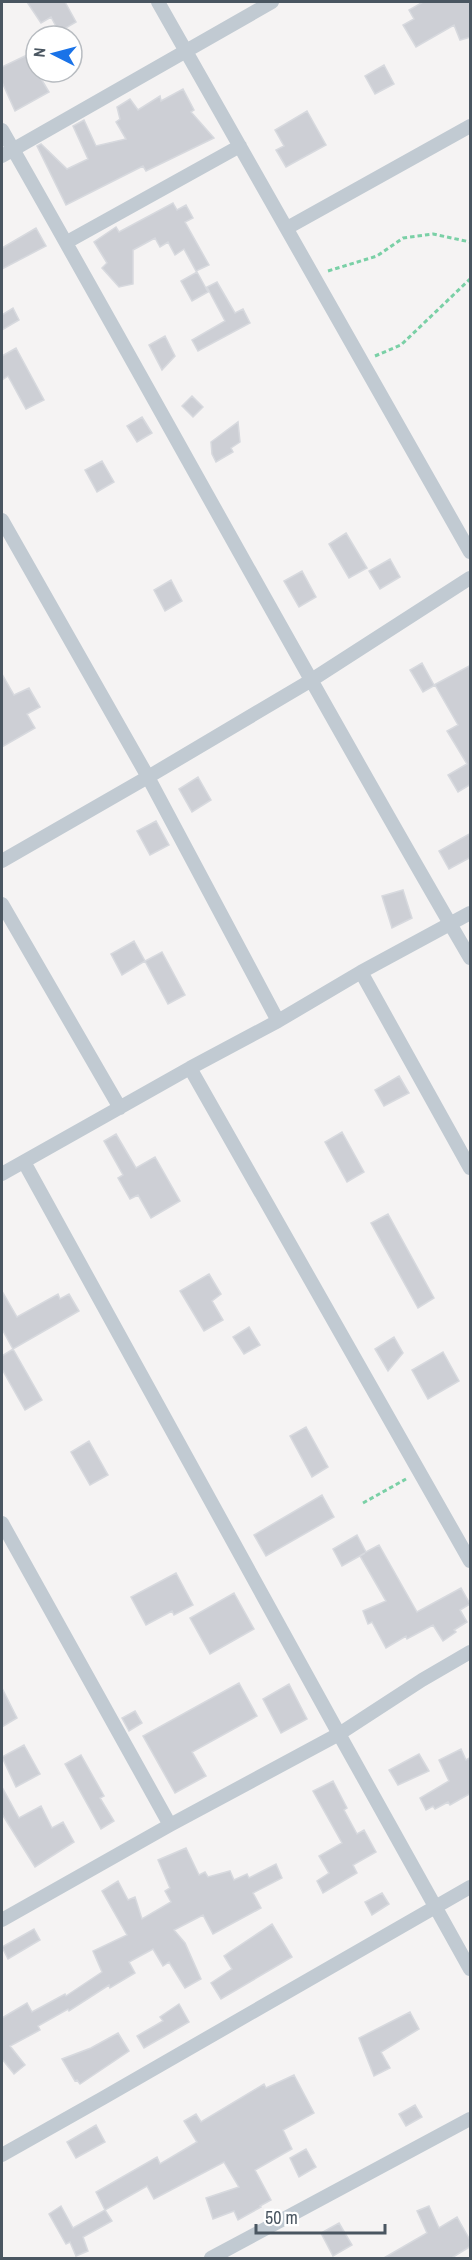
<svg xmlns="http://www.w3.org/2000/svg" width="472" height="2260" font-family="'Archivo Narrow',sans-serif">
	<rect width="100%" height="100%" fill="#f5f3f3"/>
	<path fill="#cdcfd5" stroke="#d7d9de" stroke-width="1.5" d="M27 2H65L76 22 59 32 51 17 41 23Z
		M423 2H471V37L460 40 454 25 416 47 403 25 414 19 409 10Z
		M27 55 49 92 15 111 2 82V67Z
		M384 65 394 84 375 94 365 76Z
		M183 89 194 110 191 112 214 138 146 171 143 166 66 205 37 146 41 144 67 169 88 159 73 126 84 120 96 146 126 139 116 122 120 119 117 107 130 99 138 110 160 96 161 101Z
		M307 111 326 145 286 167 276 150 284 146 275 130Z
		M173 203 177 210 186 205 193 218 185 222 209 265 196 271 184 249 175 255 168 242 160 247 155 238 133 250V284L119 287 102 268 107 263 94 242 116 227 119 232Z
		M36 228 46 246 2 269V248Z
		M197 272 208 292 192 301 181 281Z
		M217 282 235 313 243 309 250 323 198 351 192 340 225 321 207 287Z
		M13 308 19 320 2 330V315Z
		M165 336 175 356 162 370 149 345Z
		M16 348 44 400 26 409 8 376 2 380V356Z
		M192 396 203 407 193 417 182 406Z
		M142 417 152 433 137 442 127 426Z
		M238 422 240 442 231 448 233 452 216 462 212 454 211 442Z
		M102 461 114 482 97 492 85 470Z
		M346 533 367 568 349 578 329 544Z
		M390 559 400 577 380 589 369 571Z
		M302 571 316 597 299 607 284 581Z
		M171 580 182 601 165 611 154 590Z
		M422 663 434 685 471 665V784L458 792 448 775 467 764 447 731 458 725 435 685 423 692 410 670Z
		M2 674 14 695 29 688 40 707 27 714 35 728 2 747Z
		M198 777 211 800 192 812 179 789Z
		M156 821 169 845 150 855 137 831Z
		M471 833V857L449 869 439 851Z
		M403 890 412 918 392 928 382 896Z
		M134 941 145 961 122 975 111 954Z
		M162 952 185 995 168 1004 145 961Z
		M399 1076 409 1093 384 1106 375 1090Z
		M342 1132 364 1172 347 1182 325 1142Z
		M116 1134 136 1168 155 1157 180 1201 151 1218 138 1195 130 1199 118 1178 123 1175 104 1141Z
		M388 1214 434 1298 418 1308 371 1223Z
		M209 1274 221 1294 212 1301 223 1320 204 1331 180 1291Z
		M2 1291 17 1317 58 1294 60 1299 69 1294 79 1311 13 1349 2 1329Z
		M249 1327 260 1345 244 1354 233 1337Z
		M394 1337 403 1353 388 1371 375 1349Z
		M13 1349 42 1400 25 1410 2 1369V1356Z
		M443 1352 459 1381 428 1399 412 1370Z
		M306 1427 328 1467 312 1477 290 1436Z
		M89 1441 108 1475 90 1485 71 1452Z
		M322 1495 334 1517 266 1556 254 1535Z
		M357 1535 366 1552 379 1545 417 1612 461 1588 470 1604 460 1610 467 1622 454 1630 456 1632 443 1641 433 1625 407 1639 406 1636 386 1648 372 1622 368 1624 363 1611 386 1601 360 1556 365 1553 342 1566 333 1549Z
		M176 1573 193 1605 174 1615 172 1611 146 1625 131 1597Z
		M234 1593 254 1629 210 1654 190 1618Z
		M239 1683 257 1716 192 1752 206 1776 175 1793 143 1736Z
		M289 1684 307 1719 281 1733 263 1699Z
		M2 1688 17 1718 2 1727Z
		M135 1711 142 1723 129 1731 122 1718Z
		M24 1745 40 1774 16 1787 2 1757Z
		M461 1749 466 1760 471 1757V1793L450 1805 448 1802 435 1809 433 1806 426 1810 420 1798 449 1781 439 1760Z
		M419 1754 429 1771 398 1785 389 1770Z
		M81 1755 104 1796 100 1798 114 1821 101 1829 65 1764Z
		M333 1781 347 1808 344 1810 357 1834 364 1830 376 1852 353 1865 357 1873 323 1893 317 1881 329 1873 319 1856 342 1843 313 1791Z
		M2 1787 19 1818 41 1806 52 1828 63 1822 74 1842 35 1867 2 1814Z
		M186 1848 199 1875 205 1872 208 1877 230 1871 234 1880 247 1874 249 1878 276 1864 282 1878 253 1893 261 1908 213 1934 203 1915 174 1930 185 1943 201 1979 185 1988 169 1962 163 1966 153 1949 129 1962 135 1973 110 1988 109 1985 69 2011 68 2009 38 2026 40 2030 10 2046 25 2065 14 2074 2 2059V2018L27 2003 32 2012 65 1994 66 1996 102 1972 93 1951 127 1935 102 1891 118 1881 128 1900 135 1897 142 1919 171 1902 165 1891 170 1888 158 1860Z
		M382 1893 389 1904 372 1915 365 1902Z
		M272 1924 292 1957 221 1999 211 1983 232 1969 224 1956Z
		M34 1929 40 1940 8 1959 2 1947Z
		M179 2004 189 2022 144 2048 137 2036 163 2021 160 2017Z
		M410 2012 419 2029 381 2052 390 2068 374 2076 359 2038Z
		M118 2033 129 2051 80 2084 77 2080 75 2081 62 2059 91 2048Z
		M294 2075 314 2113 283 2130 292 2149 255 2170 271 2200 260 2206 261 2207 238 2220 234 2211 213 2219 206 2198 239 2187 224 2162 154 2199 147 2186 105 2210 96 2192 157 2157 160 2164 197 2142 184 2121 196 2114 201 2122 264 2084 266 2088Z
		M415 2105 422 2117 406 2126 399 2114Z
		M96 2125 105 2142 76 2158 67 2142Z
		M306 2149 316 2167 299 2177 290 2158Z
		M61 2206 73 2228 105 2210 112 2221 83 2237 88 2251 76 2256 70 2242 66 2244 49 2214Z
		M429 2206 439 2228 457 2217 471 2242V2246L450 2259H382L427 2233 417 2211Z
		M339 2223 352 2245 333 2256 321 2233Z"/>
	<g fill="none" stroke-linecap="round" stroke-linejoin="round">
		<path stroke="#7ad0a6" stroke-width="3" stroke-dasharray="4.5 3" stroke-linecap="butt" d="M328 271 377 256 403 238 433 234 470 242
			M375 356 401 345 470 279
			M363 1503 406 1479"/>
		<path stroke="#c1cad2" stroke-width="14" d="M158 2 470 552
			M2 130C159 405 310 684 470 958
			M2 156 272 2
			M287 228 470 126
			M67 242 240 146
			M2 520 148 777 278 1021
			M2 861 148 777 310 681 470 578
			M2 904 120 1108
			M361 972 470 1168
			M190 1068 470 1561
			M24 1162 339 1734 470 1969
			M2 1174 190 1068 278 1021 361 972 470 913
			M2 1523 170 1825
			M2 1920 170 1825 339 1734 422 1680 470 1652
			M2 2155 103 2098 470 1887
			M211 2258 470 2119"/>
	</g>
	<rect width="472" height="2260" fill="none" stroke="#4a5661" stroke-width="6"/>
	<g transform="translate(54 54) rotate(276)"><circle r="28" fill="#ffffff" stroke="#b7bbc0" stroke-width="1.5"/>
	<path d="M0-4.5L10 22L0 15L-10 22Z" fill="#1a73e8"/>
	<text y="-9" font-size="16" font-weight="bold" text-anchor="middle" fill="#4a5661">N</text>
	</g>
	<path d="M256 2224v9h129v-9" fill="none" stroke="#4a5661" stroke-width="3"/>
	<text x="265" y="2224" font-size="18" fill="#4a5661" stroke="#ffffff" stroke-width="4.5" paint-order="stroke">50 m</text>
</svg>
